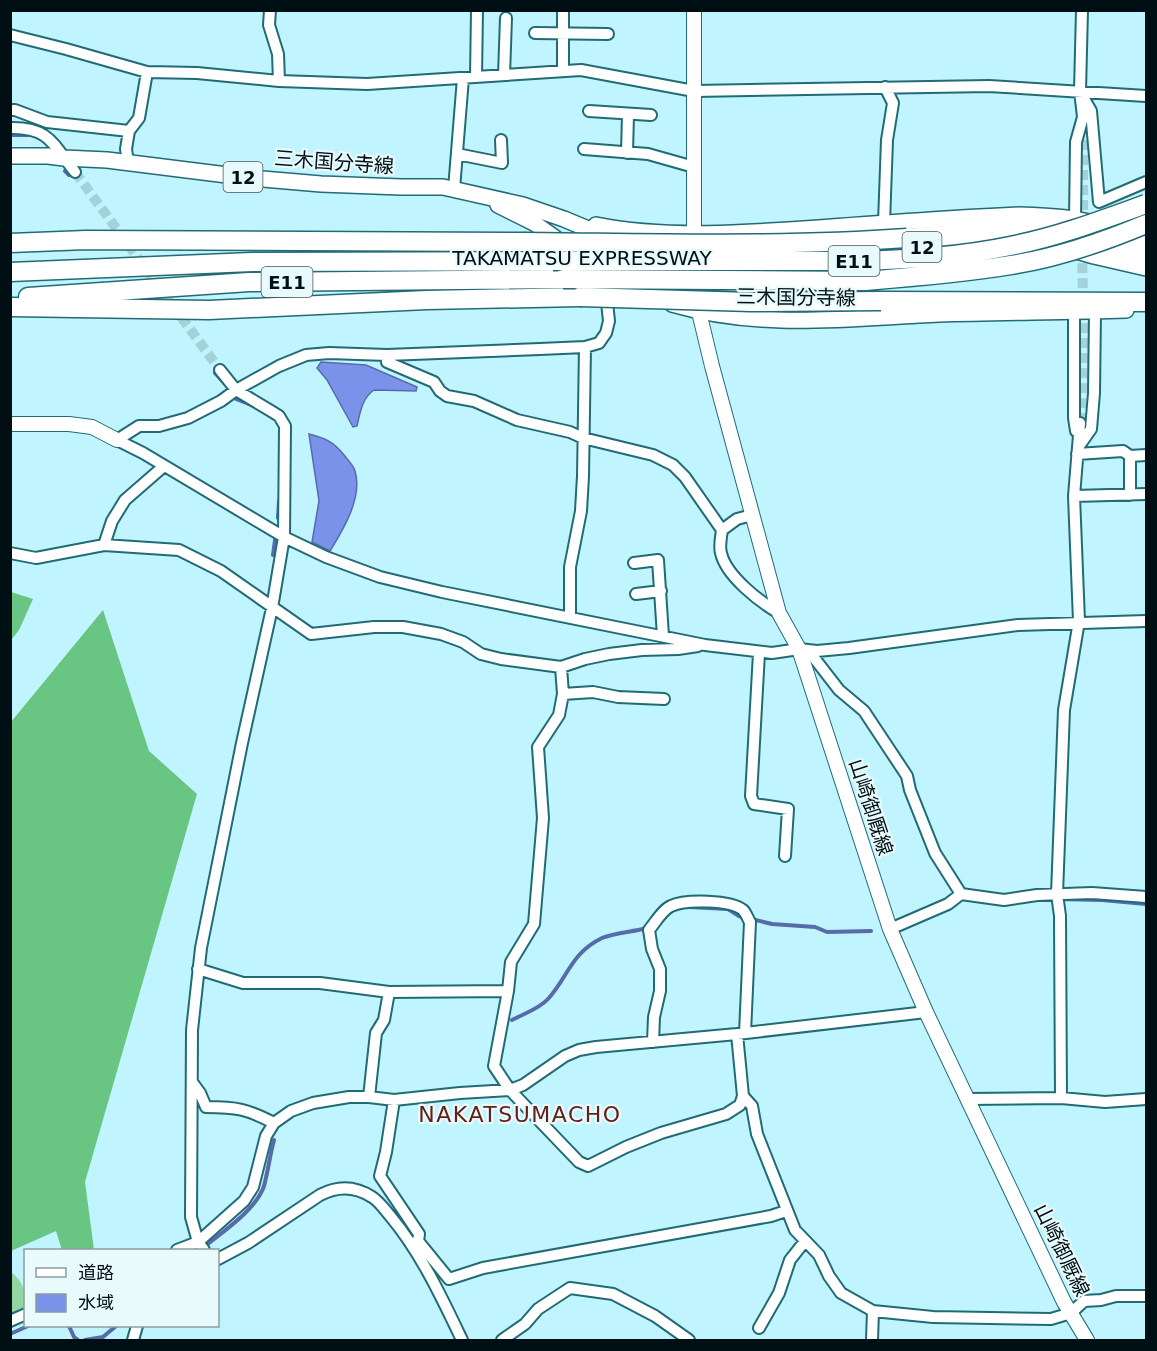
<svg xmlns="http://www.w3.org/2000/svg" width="1157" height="1351" font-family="'DejaVu Sans','Noto Sans JP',sans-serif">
	<rect width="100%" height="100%" fill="#c0f4fe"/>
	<path fill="#92d7a2" d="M10 1271C25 1283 25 1291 25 1308L11 1317Z"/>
	<path fill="#68c582" d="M11 592 33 599 19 630 11 640Z
		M103 610 149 751 197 794 85 1182 94 1250H62L56 1231 11 1251V722Z"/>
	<path fill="#7b92ea" stroke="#566baa" stroke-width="1.5" d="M321 362 366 365 417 387 416 391 374 390C362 398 360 413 357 426L353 427 327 380 317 368Z
		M309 434C325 438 334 442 344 455 348 460 354 466 355 471 363 497 343 530 330 551L312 542 319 501Z"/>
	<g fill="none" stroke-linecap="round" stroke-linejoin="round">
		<path stroke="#566baa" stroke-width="4" d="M10 135H34
			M65 171 69 175
			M215 373 225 384
			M236 399 254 406
			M278 518 279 501
			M273 555 275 540
			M1058 899 1102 900 1146 904
			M689 907 728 909 739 916 772 924 815 927 827 932 871 931
			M512 1020C523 1014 539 1009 548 999 568 977 571 953 602 938 614 933 630 932 643 929L649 926
			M203 1248C222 1232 256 1210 264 1186 268 1171 270 1155 274 1140
			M69 1326 74 1337 78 1340
			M10 1334 28 1326
			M85 1340 103 1337 116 1326"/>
		<path stroke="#a3d2db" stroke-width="10" stroke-dasharray="10 5" stroke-linecap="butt" d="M75 172 220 370
			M1083 225V137
			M1080 423 1084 347 1082 247"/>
		<g stroke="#216b77" stroke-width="14">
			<path id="street" d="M270 10 269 25 278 54 279 81
				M535 33 608 34
				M10 35 66 49 147 72 197 73 279 81 367 84 581 70 694 91 989 86 1146 96
				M563 71V10
				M504 75 506 18
				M476 77 477 10
				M1083 97 1091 111 1099 202 1146 182
				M10 110H15L47 122 129 131 139 118 147 72
				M589 111 651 115
				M10 128C49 127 53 144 75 172
				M584 149 648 154 694 167
				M627 153 628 114
				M457 154 502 163 501 140
				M128 162 126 149 129 131
				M454 189 463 78
				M1075 220 1076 142 1083 117 1080 91 1082 10
				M884 223 887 140 893 103 885 87
				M1074 312V418L1076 431
				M387 355V362L434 382 440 391 447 396 474 401 517 420 570 432 583 438 653 455 673 465 685 477 722 530
				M220 370 236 390 271 411 279 416 285 426 284 537 272 608 242 743 201 948 192 1030 191 1217 198 1242 244 1201 253 1187 266 1136 274 1123 291 1111 313 1103 349 1097H369L394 1100 460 1093 510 1090 523 1085 565 1056 579 1050 596 1047 737 1034 926 1012
				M117 440 143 453 284 537 326 557 380 577 442 592 705 645 772 653 799 649 817 651 849 648 1018 625 1146 621
				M117 440 139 426H159L188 418 221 401 236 390 279 366 306 355 329 353 387 355 540 349 585 347 599 343 606 333 609 321 606 293
				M1079 446 1091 429 1094 393 1095 311
				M1077 454 1123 451 1130 456 1146 455
				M1130 495V456
				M1074 496 1146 494
				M752 515 737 519 722 530C721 537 719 547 721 553 726 576 760 602 779 613
				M104 545 112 521 125 500 164 466
				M10 553 36 558 104 545 179 550 221 571 311 634 374 627H403L441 634 463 642 481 654 501 659 561 667 585 659 609 654 642 650 678 649 698 646
				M634 563 658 560 663 636
				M636 594 661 591
				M570 618V567L581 511 583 476 585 347
				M808 650 839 690 864 711 907 776 910 790 935 853 961 894
				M759 653 751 796 754 804 788 809 785 856
				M561 667 563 694 559 715 538 747 543 818 534 924 511 962 508 991 494 1066 510 1090 579 1162 588 1166 626 1147 661 1133 726 1114 740 1105 743 1096 737 1034
				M563 694 593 692 618 697 664 699
				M890 929 948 904 961 894 1004 900 1037 895 1092 893 1146 897
				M198 969 243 983H320L389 992 508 991
				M653 1042 654 1017 660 991V969L652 949 649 930C655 923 662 910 671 906 685 899 731 900 743 910 746 913 748 919 750 922L745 1033
				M192 1082 200 1093 206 1107C237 1107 247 1109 274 1123
				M743 1096 752 1106 757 1134 795 1230 819 1255 829 1276 841 1293 873 1311 933 1317 1051 1319 1071 1313 1084 1301 1101 1300 1116 1296H1146
				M369 1097 376 1033 384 1020 389 992
				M1061 1098 1060 916 1057 894 1064 710 1079 621 1074 496 1080 423
				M968 1099 1061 1098 1105 1102 1146 1099
				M394 1100 386 1152 380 1176 419 1234 418 1241 414 1243
				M418 1241 449 1279 483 1268 771 1216 786 1211
				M177 1250 198 1242 204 1250
				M218 1259 248 1243 320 1195C337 1186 355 1186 372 1197 379 1201 385 1210 391 1217 421 1253 442 1298 462 1340
				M10 1321 26 1314
				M759 1328 779 1293 790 1260 805 1241
				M133 1340 137 1326
				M502 1340 525 1324 538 1309 570 1288 613 1294 655 1316 689 1340
				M872 1340 873 1311"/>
		</g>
		<g stroke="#216b77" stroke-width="16">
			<path id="secondary" d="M694 242V10
				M694 271 699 312 712 366 779 613 799 649 890 929 926 1012 1064 1302 1087 1340
				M10 424H69L92 427 117 440"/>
		</g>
		<g stroke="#216b77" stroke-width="18">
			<path id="primary" d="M10 156H48L64 158 107 160 251 178 321 184 401 187H443L523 205 564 219 619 242
				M498 205 534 223 565 245
				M596 225C665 239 749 233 819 228 885 223 952 218 1019 215 1049 216 1079 217 1108 228 1121 232 1134 240 1146 245
				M1036 242 1049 243 1094 256 1146 268
				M811 253 973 244
				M672 304C762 330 847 318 939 314 1001 312 1063 312 1126 310"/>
		</g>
		<g stroke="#216b77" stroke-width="21">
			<path id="highway" d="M907 238 1008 230H1060L1086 236 1146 258
				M10 243 86 240 524 242
				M10 272 252 262 553 261
				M28 297 249 282 563 279
				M881 301 1146 302
				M10 307 209 310 427 300 580 297"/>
		</g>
		<use href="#street" stroke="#fff" stroke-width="10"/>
		<use href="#secondary" stroke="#fff" stroke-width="14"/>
		<use href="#primary" stroke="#fff" stroke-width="15"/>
		<use href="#highway" stroke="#fff" stroke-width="18"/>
		<g stroke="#216b77" stroke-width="21" stroke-linecap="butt">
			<path id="highway-bridge" d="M524 242C652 243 779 247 907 238
				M553 261H864C912 259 963 256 1010 246 1057 237 1102 220 1146 204
				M563 279 865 281C913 277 962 273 1011 265 1057 258 1103 242 1146 224
				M580 297 751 302 881 301"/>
		</g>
		<use href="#highway-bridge" stroke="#fff" stroke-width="18"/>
	</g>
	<g text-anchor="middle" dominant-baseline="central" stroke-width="4.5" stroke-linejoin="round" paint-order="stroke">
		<g fill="#e9fafd" stroke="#465659" stroke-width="1.5">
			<rect x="223.5" y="162" width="39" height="30" rx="4.5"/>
			<rect x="902.5" y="232" width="39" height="30" rx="4.5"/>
			<rect x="828.5" y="246" width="51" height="30" rx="4.5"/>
			<rect x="261.5" y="267" width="51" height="30" rx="4.5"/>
		</g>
		<g font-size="18" font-weight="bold" fill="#000f13">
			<text x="243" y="177">12</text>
			<text x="922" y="247">12</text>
			<text x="854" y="261">E11</text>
			<text x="287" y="282">E11</text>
		</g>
		<g font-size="20" fill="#000f13" stroke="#e9fafd">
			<text transform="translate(334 162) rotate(4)">三木国分寺線</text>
			<text x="582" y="258">TAKAMATSU EXPRESSWAY</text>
			<text transform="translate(796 297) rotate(1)">三木国分寺線</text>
			<text transform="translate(871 807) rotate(72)">山崎御厩線</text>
			<text transform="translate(1062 1250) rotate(64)">山崎御厩線</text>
		</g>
		<g font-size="22" letter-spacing="1.5" fill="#642016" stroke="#e9fafd">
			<text x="520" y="1114">NAKATSUMACHO</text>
		</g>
	</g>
	<rect width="1157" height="1351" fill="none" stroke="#000f13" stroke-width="24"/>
	<rect x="24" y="1249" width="195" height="78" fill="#e9fafd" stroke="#8c9c9f" stroke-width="1.5"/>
	<rect x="36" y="1268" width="30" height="9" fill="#ffffff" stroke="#8c9c9f" stroke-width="1.5"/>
	<text x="78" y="1279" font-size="18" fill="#000f13">道路</text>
	<rect x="36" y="1294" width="30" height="18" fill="#7b92ea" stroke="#8c9c9f" stroke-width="1.5"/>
	<text x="78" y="1309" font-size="18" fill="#000f13">水域</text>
</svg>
